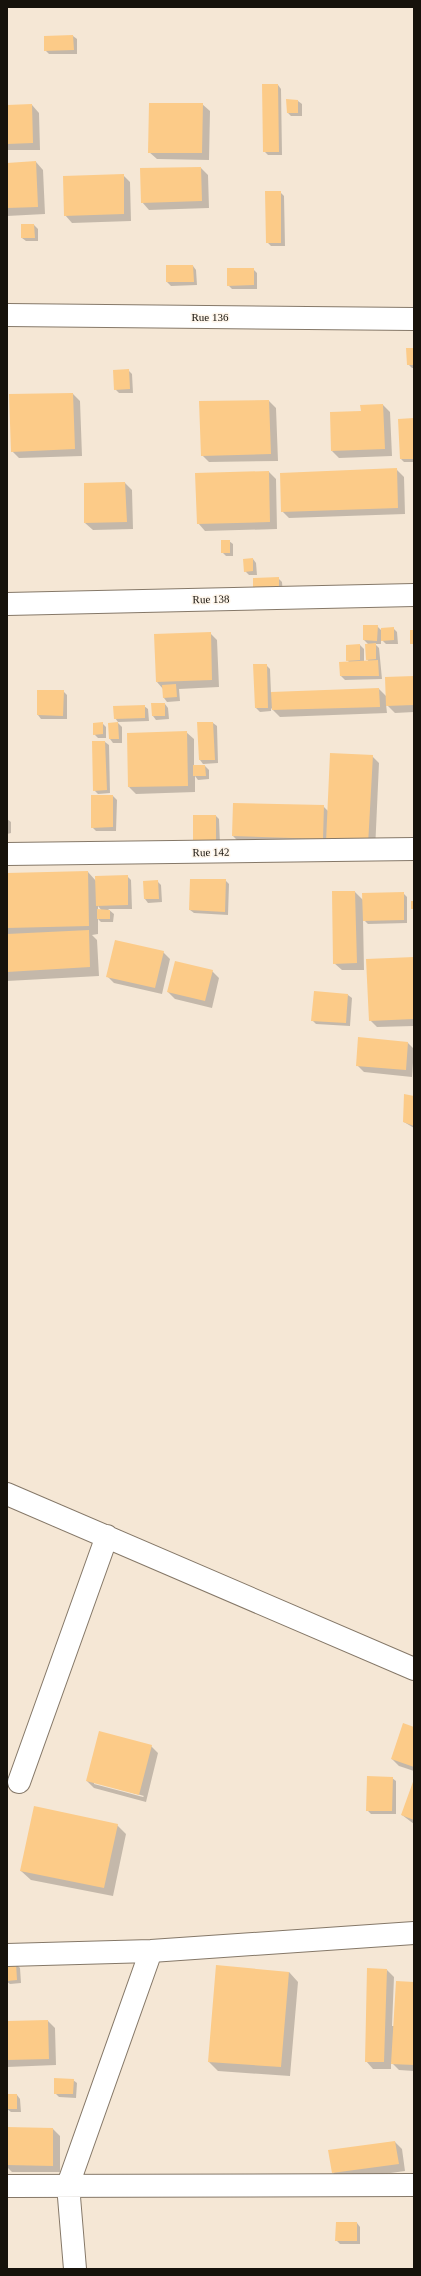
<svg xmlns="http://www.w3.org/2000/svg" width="421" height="2276" font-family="'Times New Roman',serif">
	<rect width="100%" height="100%" fill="#f5e7d5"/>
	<path fill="#0003" fill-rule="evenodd" d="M73 36 77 39V54H49L45 50Z
		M278 85 281 89 282 155H268L264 151Z
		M298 101 302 104V116H291L288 113Z
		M202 104 210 111 209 160 157 159 149 152Z
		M32 105 39 113 40 150H7V106Z
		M36 162 43 170 45 214 7 216V164Z
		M201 168 208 175 209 208 149 210 142 202Z
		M123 175 130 182 131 221 72 223 65 215Z
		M280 192 284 196 285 246H271L267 242Z
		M22 225H34L38 229V241H26L22 238Z
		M167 266H193L196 270 197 285 171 286 167 282Z
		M253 269 257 273V289H232L228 285Z
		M414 349V368H412L408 364Z
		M128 370 132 374 133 393H119L115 389Z
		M73 394 80 401 82 456 19 458 12 451Z
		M269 401 276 408 278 461 209 462 202 455Z
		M383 405 390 412 392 456 339 458 332 451Z
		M414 420V462H404L401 459Z
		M396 469 404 477 405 514 289 518 282 511Z
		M269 472 276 479 277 529 205 531 198 523Z
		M125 483 132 490 133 529 93 530 85 523V484Z
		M229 541 233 544V556H226L222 552Z
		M253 559 256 563 257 575H249L245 571Z
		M278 578 282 582 283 595H258Z
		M377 626 382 631 393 628 397 632 398 644H386L381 639V644H375L379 648 382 679 345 680 341 676 340 663 349 662 347 660 360 645 364 649V662H369L367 659 368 644 364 640Z
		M210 633 217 640 219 687 179 689 180 701 167 702 164 698 163 689 157 682Z
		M266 665 270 669 271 693 379 689 387 697 414 677V712L395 713 386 704 387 713 280 717 271 708V711L260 712 256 708Z
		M63 691 67 695V719H41L38 715Z
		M165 704 168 708 169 719 156 720 153 716Z
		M144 706 148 709 149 721 118 722 115 718Z
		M102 723 106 727V738H98L94 734Z
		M118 723 122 727V743H113L110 739 109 724Z
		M213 723 217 726 218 763 203 764 200 760Z
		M186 732 194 739V766H205L209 770V779L198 780 195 776V792L136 794 129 787Z
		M93 742H105L109 745 110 793 98 794 94 790Z
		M372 756 379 763 375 851 240 843 233 836 323 806 328 811Z
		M113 796 117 800 116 831H96L92 827Z
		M216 816 219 819 220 845H198Z
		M7 819 11 822V833L7 834Z
		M88 872 96 881 127 876 131 880 132 909H108L114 914 113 922H101L98 919V934L92 935 97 940 99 976 7 981V874ZM98 906 102 911 98 910Z
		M225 880 229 884 228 915 194 913 190 910Z
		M157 881 161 885 162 902 148 903 145 899Z
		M333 892H355L364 901 403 893 407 897V923L368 924 363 919 364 970H342L334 963Z
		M163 952 170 959 162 994 114 983 107 976Z
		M414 958V1026L377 1027 370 1020Z
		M212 971 219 978 212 1008 175 999 168 992Z
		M348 995 352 998 350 1026 316 1024 312 1020Z
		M408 1043 414 1049 412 1077 364 1072 357 1065Z
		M414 1097V1128L404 1122Z
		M414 1728V1771L399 1766 392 1759Z
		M151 1746 158 1753 146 1802 94 1788 87 1781ZM94 1782 144 1796 143 1797 94 1784Z
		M392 1778 396 1781V1814H371L367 1810Z
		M414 1781V1824L402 1815Z
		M117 1825 126 1834 113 1896 31 1880 21 1871Z
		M16 1964 20 1968 21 1983 10 1984 7 1982V1965Z
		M387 1970 394 1977 392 2026H394L414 1983V2071L399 2070 391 2062V2069H373L366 2061Z
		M289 1972 298 1982 290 2076 218 2071 209 2062Z
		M48 2021 55 2028 56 2065 7 2067V2022Z
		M73 2080 77 2083 76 2098 59 2097 55 2093Z
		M7 2095H17L20 2099 21 2112H11L7 2109Z
		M7 2128 53 2129 60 2136V2172H12L7 2167Z
		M395 2142 402 2149 405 2171 340 2180 333 2173Z
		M357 2223 360 2227V2244H340L336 2240Z"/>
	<path fill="#fccb88" d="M73 35 74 50 44 51V36Z
		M262 84H278L279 152H263Z
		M286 99 298 100V113H287Z
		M149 103H203L202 153H148Z
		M32 104 33 143 7 144V105Z
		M36 161 38 207 7 208V163Z
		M201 167 202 201 141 203 140 168Z
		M124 174V214L64 216 63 176Z
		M265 191H281V243H266Z
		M21 224H34L35 238H21Z
		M166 265H193L194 282H166Z
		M227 268H254V285L227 286Z
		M406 348H414V365H407Z
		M129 369 130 389 114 390 113 370Z
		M73 393 75 449 11 452 9 394Z
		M269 400 271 454 201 456 199 401Z
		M383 404 385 449 331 451 330 412 361 411 360 405Z
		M414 418V459H400L398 419Z
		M397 468 398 508 281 512 280 473Z
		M269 471 270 522 197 524 195 473Z
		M125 482 127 522 84 523V483Z
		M221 540H230V553H221Z
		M253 558V571L244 572 243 559Z
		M279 577V592H253V578Z
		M363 625H378L377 641 363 640Z
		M394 627V640L381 641V628Z
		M410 630H414V644H410Z
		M211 632 212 680 156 682 154 634Z
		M376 643V659L366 660 365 644Z
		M360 644V660L346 661V645Z
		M378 660 379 676H340L339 662Z
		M253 664H267L268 708H255Z
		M414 676V705L386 706 385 677Z
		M176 684 177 697 163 698 162 685Z
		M379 688 380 707 272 710 271 692Z
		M37 690H64L63 716 37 715Z
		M151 703H165V716H152Z
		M145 705V718L114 719 113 706Z
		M103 722V734L93 735V723Z
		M118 722 119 739H109L108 723Z
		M197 722H213L215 760H199Z
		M187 731 188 786 128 787 127 733Z
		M92 741H105L107 790 93 791Z
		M330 753 373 755 368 845 326 842Z
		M193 765H205L206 776H193Z
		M91 795H113V827L91 828Z
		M233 803 324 805 323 839 232 836Z
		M193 815H216V841H193Z
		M88 871 89 926 7 928V873Z
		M128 875V905L96 906 95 876Z
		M190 879H226L225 912 189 910Z
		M158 880 159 899H144L143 881Z
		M332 891H355L357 963 333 964Z
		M404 892V920L363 921 362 893Z
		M411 901H414V909H411Z
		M97 909 110 910V919H97Z
		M89 930 90 967 7 972V934Z
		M115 940 164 951 155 988 106 977Z
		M414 957V1019L369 1021 366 959Z
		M175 961 213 970 205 1001 167 992Z
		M314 991 348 994 346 1023 311 1021Z
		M358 1037 408 1042 406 1070 356 1066Z
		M404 1094 414 1096V1126L403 1122Z
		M403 1723 414 1727V1767L391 1759Z
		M99 1731 152 1745 139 1795 86 1781Z
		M367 1776 393 1777 392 1811H366Z
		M414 1779V1820L401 1815Z
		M34 1806 118 1824 104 1888 20 1871Z
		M16 1963 17 1980 7 1981V1964Z
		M216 1965 289 1972 281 2067 208 2062Z
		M367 1968 387 1969 384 2062H365Z
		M396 1981 414 1982V2065L391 2064Z
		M48 2020 49 2059 7 2060V2021Z
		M54 2078 74 2079 73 2094H54Z
		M7 2094H17V2109H7Z
		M7 2127 53 2128V2166L7 2165Z
		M395 2141 399 2164 332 2173 328 2150Z
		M336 2222H357V2241H335Z"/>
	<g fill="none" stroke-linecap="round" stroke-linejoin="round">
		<g stroke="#857868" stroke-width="24">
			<path id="minor" d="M7 315 414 319
				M7 604 414 595
				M7 854 414 849
				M7 1494 414 1669
				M19 1782 107 1536
				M7 1955 151 1951 414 1933
				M7 2186 414 2185
				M75 2269 68 2185 151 1951"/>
		</g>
		<use href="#minor" stroke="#fff" stroke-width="22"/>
	</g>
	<g text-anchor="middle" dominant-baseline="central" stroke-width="3" stroke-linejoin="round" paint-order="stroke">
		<g font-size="11" fill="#16120b" stroke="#fef5ea">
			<text x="210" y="317">Rue 136</text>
			<text transform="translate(211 599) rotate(-1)">Rue 138</text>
			<text transform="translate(211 852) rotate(-1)">Rue 142</text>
		</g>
	</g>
	<rect width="421" height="2276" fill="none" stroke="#16120b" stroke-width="16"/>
</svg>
